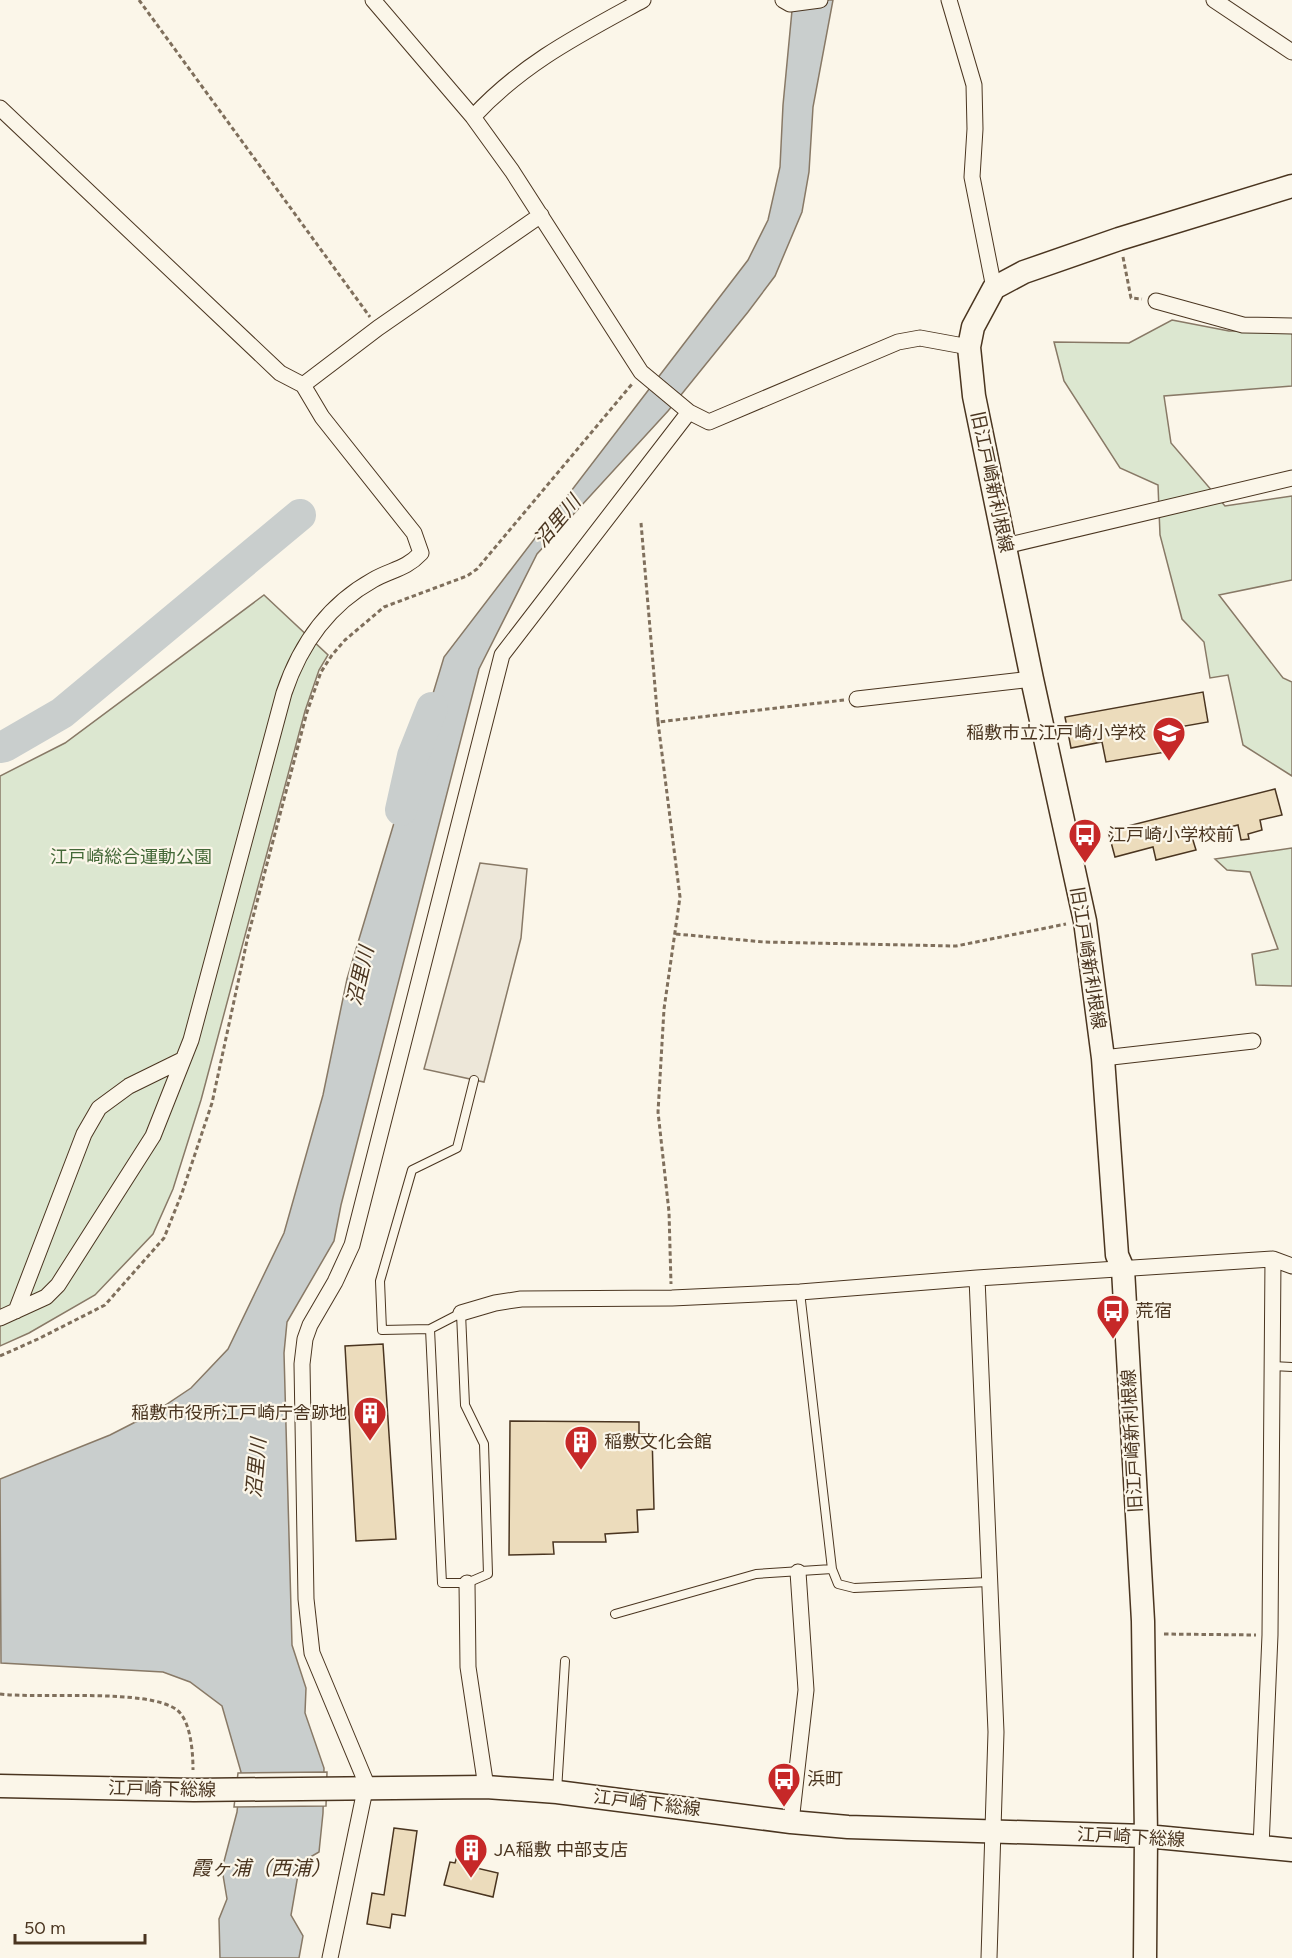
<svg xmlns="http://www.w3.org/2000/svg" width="1292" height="1958" font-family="Figtree,'Noto Sans JP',sans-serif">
	<rect width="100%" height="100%" fill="#fbf6e9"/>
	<path fill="#dce7d0" stroke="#887966" stroke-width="1.5" d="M1172 320 1229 331H1292V386L1164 396 1171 443 1225 506 1292 496V580L1219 595 1283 678 1292 682V776L1243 745 1228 675 1210 678 1204 642 1182 619 1160 535 1158 485 1120 468 1064 381 1054 342 1129 343Z
		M264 595 328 655 319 670 305 711 201 1100 173 1189 153 1234 95 1295 29 1333 0 1346V776L65 743Z
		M1292 848V986L1256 985 1252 954 1278 949 1250 872 1227 870 1215 859Z"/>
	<path fill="#ede7d9" stroke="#887966" stroke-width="1.5" d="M480 863 527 869 521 938 484 1082 424 1069Z"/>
	<path fill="#c9cecd" stroke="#887966" stroke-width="1.5" d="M793 0H833L813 107 809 172 802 212 775 276 748 312 668 411 537 554 479 669 341 1205 334 1241 287 1322 284 1353 292 1645 306 1688 305 1713 324 1768 323 1813 319 1852 300 1863 291 1915 303 1936 299 1958H220L219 1919 227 1899 222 1869 237 1812 241 1772 222 1706 190 1682 163 1672 1 1663 0 1479 110 1435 155 1412 191 1388 228 1349 284 1233 323 1095 347 979 444 657 748 260 768 220 780 167 783 105Z
		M61 709 64 719 5 751 0 752V741Z"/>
	<path fill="#fbf6e9" stroke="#887966" stroke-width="1.5" d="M327 1772 326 1806 234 1807 238 1773Z"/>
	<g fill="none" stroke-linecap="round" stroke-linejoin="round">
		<path stroke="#c9cecd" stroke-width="32" d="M0 747 5 746 62 713 300 515
			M401 810 413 756 432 708"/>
	</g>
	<path fill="#ecdcbc" stroke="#4a3520" stroke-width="1.5" d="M1203 692 1208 722 1162 730 1166 752 1106 762 1102 742 1071 748 1065 717Z
		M1275 789 1282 815 1260 820 1262 830 1248 834 1249 839 1241 840 1238 825 1192 837 1196 850 1156 860 1153 847 1115 857 1108 831Z
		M383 1344 396 1539 356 1541 345 1346Z
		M510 1421 639 1422V1434H652L654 1509 637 1510 638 1532 605 1534 606 1542H553L554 1554 509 1555Z
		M394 1828 417 1831 405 1916 392 1914 390 1928 367 1924 372 1893 384 1895Z
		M458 1853 474 1857 472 1867 498 1873 493 1897 444 1885 450 1862 455 1863Z"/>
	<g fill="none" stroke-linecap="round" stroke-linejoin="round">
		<g stroke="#4a3520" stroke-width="10">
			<path id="lane" d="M800 1292 832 1569 838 1584 854 1588 989 1582
				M461 1313 465 1405 484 1444 488 1574 467 1583H442L430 1329Z
				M430 1329 382 1330 380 1281 412 1170 457 1148 474 1080
				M1272 1366 1292 1367
				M615 1614 756 1574 832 1569
				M557 1791 565 1661"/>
		</g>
		<g stroke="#4a3520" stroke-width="17">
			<path id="street" d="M373 0 473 117 512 171 641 372 689 412 709 422 898 342 920 338 969 347
				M783 0 790 4 820 0
				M949 0 974 85 975 129 972 177 994 288
				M1214 0 1292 52
				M0 108 280 373 303 385 322 417 414 533 421 553C405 570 392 569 373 580 328 605 300 645 284 693L191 1040 153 1136 58 1285 46 1297 0 1318
				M473 117C523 63 579 35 643 0
				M1156 301 1243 325 1292 326
				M303 385 378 328 541 215
				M1005 546 1292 478
				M857 699 1032 679
				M1103 1058 1253 1041
				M977 1278 996 1732 989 1958
				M16 1311 84 1134 99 1108 129 1086 182 1060
				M461 1313 495 1303 521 1299 672 1298 800 1292 977 1278 1273 1259 1292 1266
				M467 1583 468 1667 486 1787
				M791 1822 806 1690 798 1572
				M1261 1847 1270 1635 1273 1259
				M330 1958 365 1790V1780L312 1653 306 1599 302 1364 305 1339 310 1325 335 1282 352 1245 502 655 689 412"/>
		</g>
		<g stroke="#4a3520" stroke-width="25">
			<path id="secondary" d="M0 1786 194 1790 486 1787 557 1792 791 1822 848 1827 1146 1836 1292 1850
				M1145 1958 1146 1836 1143 1621 1123 1269 1117 1255 1103 1058 1085 921 1032 679 974 396 969 347 973 327 994 288 1024 272 1119 239 1292 186"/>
		</g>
		<path stroke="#7f6f5c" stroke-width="3" stroke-dasharray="4.5 3" stroke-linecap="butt" d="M139 0 370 317
			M1123 257 1131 298 1142 299
			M641 523 658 722 844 700
			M658 722 680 897 664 1009 658 1112 669 1212 671 1284
			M676 934 764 942 956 946 1066 924
			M0 1356 38 1339 105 1305 164 1238 182 1193 212 1103 248 936 307 712 321 672 332 655 345 640 384 607 467 576 477 569 632 384
			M1164 1634 1256 1635
			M0 1694C41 1699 148 1688 177 1710 191 1721 193 1753 193 1770"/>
		<use href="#lane" stroke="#fbf6e9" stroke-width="8"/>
		<use href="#street" stroke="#fbf6e9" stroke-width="15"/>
		<use href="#secondary" stroke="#fbf6e9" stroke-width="22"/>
	</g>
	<defs>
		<g id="school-pin" transform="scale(1.725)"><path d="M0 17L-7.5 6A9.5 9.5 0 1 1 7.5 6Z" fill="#c62828" stroke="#fbf6e9"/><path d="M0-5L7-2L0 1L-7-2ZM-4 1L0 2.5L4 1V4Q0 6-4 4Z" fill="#fff"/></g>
		<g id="bus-pin" transform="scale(1.725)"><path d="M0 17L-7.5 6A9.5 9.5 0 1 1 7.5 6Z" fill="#c62828" stroke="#fbf6e9"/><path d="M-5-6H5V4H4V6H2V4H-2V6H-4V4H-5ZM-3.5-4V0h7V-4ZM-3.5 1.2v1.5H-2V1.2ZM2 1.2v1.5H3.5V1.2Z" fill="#fff"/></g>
		<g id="building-pin" transform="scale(1.725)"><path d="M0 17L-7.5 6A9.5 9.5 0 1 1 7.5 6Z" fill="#c62828" stroke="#fbf6e9"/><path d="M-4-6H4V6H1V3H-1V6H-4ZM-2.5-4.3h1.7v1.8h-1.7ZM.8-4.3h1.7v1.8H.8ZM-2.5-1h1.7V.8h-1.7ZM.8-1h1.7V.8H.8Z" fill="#fff"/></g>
	</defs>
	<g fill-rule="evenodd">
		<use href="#school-pin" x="1169" y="733"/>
		<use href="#bus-pin" x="1085" y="835"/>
		<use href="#bus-pin" x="1113" y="1311"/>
		<use href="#building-pin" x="370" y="1413"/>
		<use href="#building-pin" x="581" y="1442"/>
		<use href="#bus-pin" x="784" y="1779"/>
		<use href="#building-pin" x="471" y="1850"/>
	</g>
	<g text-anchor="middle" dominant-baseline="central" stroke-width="4.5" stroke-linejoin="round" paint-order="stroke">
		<g font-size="18" fill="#4a3520" stroke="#fbf6e9">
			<text transform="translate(992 482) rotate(78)">旧江戸崎新利根線</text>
			<text transform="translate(1088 958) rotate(81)">旧江戸崎新利根線</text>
			<text transform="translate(1132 1441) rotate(-93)">旧江戸崎新利根線</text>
			<text transform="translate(162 1789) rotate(1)">江戸崎下総線</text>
			<text transform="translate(647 1803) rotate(7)">江戸崎下総線</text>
			<text transform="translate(1131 1837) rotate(3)">江戸崎下総線</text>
		</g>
		<g font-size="18" fill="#4a3520" stroke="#fbf6e9" text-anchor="start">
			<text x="1146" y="733" text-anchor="end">稲敷市立江戸崎小学校</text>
			<text x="1108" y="835">江戸崎小学校前</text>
			<text x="1136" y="1311">荒宿</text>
			<text x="347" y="1413" text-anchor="end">稲敷市役所江戸崎庁舎跡地</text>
			<text x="604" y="1442">稲敷文化会館</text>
			<text x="807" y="1779">浜町</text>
			<text x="494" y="1850">JA稲敷 中部支店</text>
		</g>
		<g font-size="18" fill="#436837" stroke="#fbf6e9">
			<text x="131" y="857">江戸崎総合運動公園</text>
		</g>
		<g font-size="20" font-style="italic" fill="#4a3520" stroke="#fbf6e9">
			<text transform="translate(557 521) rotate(-50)">沼里川</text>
			<text transform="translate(360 976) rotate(-77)">沼里川</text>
			<text transform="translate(256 1468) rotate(-85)">沼里川</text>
			<text x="261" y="1868">霞ヶ浦（西浦）</text>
		</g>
	</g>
	<path d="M15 1934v9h130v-9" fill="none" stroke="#4a3520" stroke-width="3"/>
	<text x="24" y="1934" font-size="18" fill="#4a3520" stroke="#fbf6e9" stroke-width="4.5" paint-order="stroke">50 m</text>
</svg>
